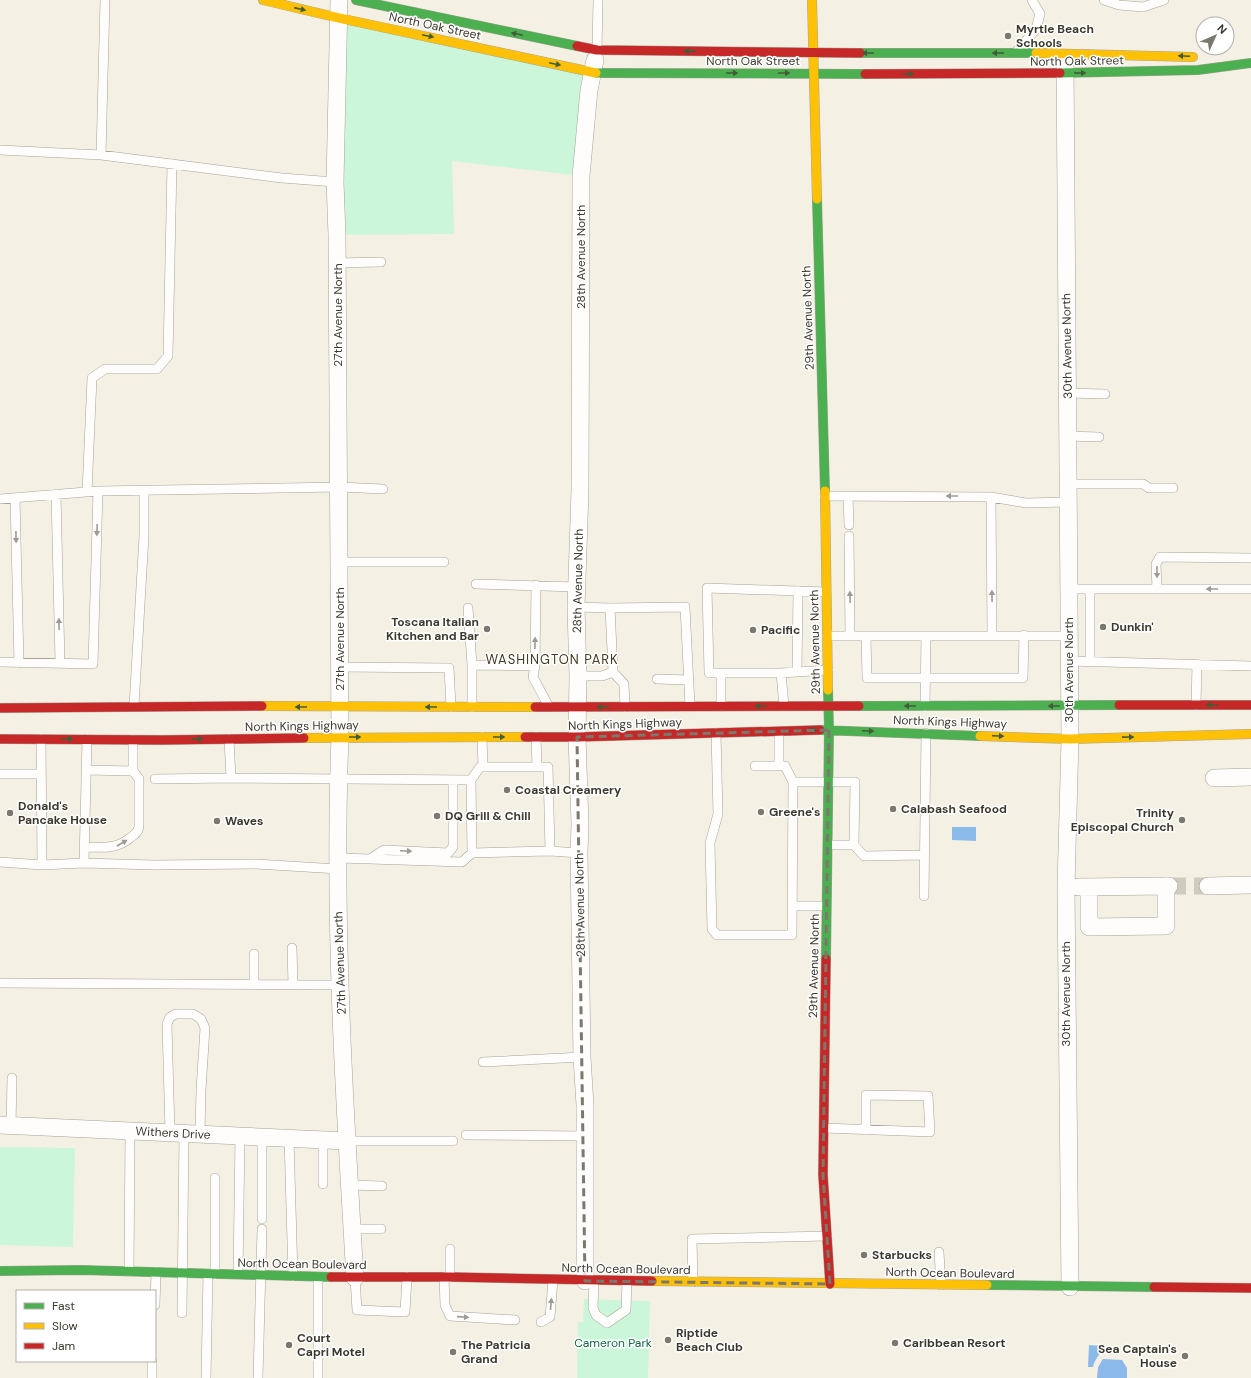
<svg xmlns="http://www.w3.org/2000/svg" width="1251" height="1378" font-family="'DM Sans',sans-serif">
	<rect width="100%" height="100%" fill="#f5f0e4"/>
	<path fill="#cbf6da" d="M339 18 594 73 581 176 452 161 454 234 337 235Z
		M0 1147 75 1148 73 1247 0 1245Z
		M584 1299 650 1301 648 1378H577L578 1322H583Z"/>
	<path fill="#8bbaea" d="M952 827H976V841L952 840Z
		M1089 1345 1102 1346C1102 1354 1094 1359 1093 1367H1088Z
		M1103 1359 1122 1360 1127 1368V1378H1097L1098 1367Z"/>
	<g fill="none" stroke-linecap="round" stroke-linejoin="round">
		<path stroke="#d0cbbf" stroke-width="17" stroke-dasharray="17 8" stroke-linecap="butt" d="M1169 886H1208"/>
		<g stroke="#a6a298" stroke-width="10">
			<path id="lane" d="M1104 0 1119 5 1143 7 1164 0
				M597 50 598 0
				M1017 51 1036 29 1040 14 1032 0
				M0 150 101 155 282 178 335 182
				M101 155 105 0
				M337 263 381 262
				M1067 393 1105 394
				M1067 436 1099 437
				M1068 484H1143L1149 488H1173
				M87 492 92 378 105 369H157L168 356 172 164
				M56 494 60 663
				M825 496 991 497 1026 503 1068 502
				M848 496 849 525
				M991 497 992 635
				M15 498 19 663
				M0 499 98 491 339 487 383 489
				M849 536 850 636
				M339 562H444
				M476 584 577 587
				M536 585 535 666 533 677 548 705
				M1069 589H1251
				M1157 589 1156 564 1160 557 1251 558
				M826 592 707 588 709 673H781L828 670
				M576 607 610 608
				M468 608 472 665
				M827 636H1069
				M866 636 867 678H1023L1024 635
				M1069 661 1251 666
				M1090 661V589
				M0 662 93 664 98 491
				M340 667 449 668 451 707
				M797 672 798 591
				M781 673 784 706
				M578 676H602L613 672
				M657 679 689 680
				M1196 705 1197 664
				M134 706 144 536V491
				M925 706 926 636
				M472 707V665L535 666
				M625 707 624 684 613 672 610 608 685 607 690 706
				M721 707V674
				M779 732V766
				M716 733 718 814 710 843 712 929 717 935H792L793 782 785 766H755
				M482 737 483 767
				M536 737 537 767
				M86 770 133 771
				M0 774H41
				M231 778 471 780
				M155 779 231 778 229 739
				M793 782H855L854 845
				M828 845H854L864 856 925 855
				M85 847C102 847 115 850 130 838 134 835 138 833 139 827V779L133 771V740
				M550 851 548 767H480L471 780 472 853 550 851 579 853
				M339 858 462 862 472 853
				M370 859 384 850 448 853 453 847V780
				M0 862 42 865 41 739
				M84 863 154 865 256 864 338 869
				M42 865 84 863 87 739
				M924 896 926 733
				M792 906H826
				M292 948 293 984
				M254 954V984
				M0 983 340 985
				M483 1062 582 1057
				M11 1126 12 1078
				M824 1128 930 1132 928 1096 866 1095V1130
				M170 1133 167 1024 170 1017 176 1014H193L201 1019 205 1028 201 1090 200 1134
				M466 1135 584 1136
				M262 1137V1219
				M289 1138 293 1276
				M347 1141H453
				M323 1184V1140
				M349 1185 382 1186
				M352 1229H381
				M450 1249V1277
				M939 1252 941 1285
				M129 1272 130 1131
				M215 1274V1178
				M238 1275 240 1136
				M444 1277 445 1305 450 1316 515 1320
				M355 1278 357 1310 405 1312 407 1277
				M594 1281 593 1308 596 1315 607 1323 626 1310 627 1281
				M693 1282 692 1239 827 1236
				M155 1305 156 1272
				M182 1313 184 1133
				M541 1322 550 1317 553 1280
				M152 1378V1361
				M206 1378 208 1274
				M258 1378 262 1229
				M318 1378V1277"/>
		</g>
		<g stroke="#a6a298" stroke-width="18">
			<path id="street" d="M339 0 335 182 337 235 340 737C333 917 344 1098 355 1278
				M1065 61 1070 739 1066 887 1070 1287
				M1214 778 1251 777
				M1208 886 1251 885
				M1078 887 1169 886
				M1089 887V927L1166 926V886
				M0 1125 347 1141
				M585 1281V1105L582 1057 579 853 580 824 577 737 578 676 576 607 580 491 581 176 589 90 595 60"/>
		</g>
		<g stroke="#a6a298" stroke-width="10">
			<path id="fast" d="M356 0 577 46
				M860 53H1036
				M596 73 865 74
				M1060 73 1198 70 1251 63
				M817 199 825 491
				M859 706 1119 705
				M820 730 980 736
				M826 959 829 730 828 690
				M0 1271 81 1270 331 1277
				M987 1285 1154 1287"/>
		</g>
		<g stroke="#a6a298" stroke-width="10">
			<path id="slow" d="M263 0 339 18 596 73
				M812 0 817 199
				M1036 53 1193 57
				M825 491 828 690
				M262 706 535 707
				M980 736 1070 739 1251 734
				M304 738 525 737
				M652 1281 987 1285"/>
		</g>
		<g stroke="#a6a298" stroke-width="10">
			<path id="jam" d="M577 46 597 50 860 53
				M865 74 1060 73
				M1119 705H1251
				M535 707 859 706
				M0 708 262 706
				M525 737H577L820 730
				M0 739 162 740 304 738
				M826 959 823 1175 830 1284
				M331 1277H450L652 1281
				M1154 1287 1251 1288"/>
		</g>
		<use href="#lane" stroke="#fefdfb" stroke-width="9"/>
		<use href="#street" stroke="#fefdfb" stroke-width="17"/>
		<use href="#fast" stroke="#4caf50" stroke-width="9"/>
		<use href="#slow" stroke="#ffc107" stroke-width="9"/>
		<use href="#jam" stroke="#c62828" stroke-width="9"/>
	</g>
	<defs><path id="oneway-solid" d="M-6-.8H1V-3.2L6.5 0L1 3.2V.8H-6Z"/></defs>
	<g fill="#425c38">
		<use href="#oneway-solid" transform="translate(300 9) rotate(13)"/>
		<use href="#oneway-solid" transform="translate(517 34) rotate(-168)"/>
		<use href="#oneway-solid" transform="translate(428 36) rotate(12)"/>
		<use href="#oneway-solid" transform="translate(690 51) rotate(-179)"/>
		<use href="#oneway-solid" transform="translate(868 53) rotate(180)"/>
		<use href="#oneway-solid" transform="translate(998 53) rotate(180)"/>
		<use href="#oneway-solid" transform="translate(1184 56) rotate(-178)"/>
		<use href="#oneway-solid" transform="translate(555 64) rotate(12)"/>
		<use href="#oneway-solid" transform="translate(732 73)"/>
		<use href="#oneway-solid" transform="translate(784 73)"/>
		<use href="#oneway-solid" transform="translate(1080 73)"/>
		<use href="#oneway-solid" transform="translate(908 74)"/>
		<use href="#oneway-solid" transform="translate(1212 705) rotate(180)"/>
		<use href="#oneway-solid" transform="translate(761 706) rotate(180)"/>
		<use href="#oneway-solid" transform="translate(910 706) rotate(180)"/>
		<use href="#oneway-solid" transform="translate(1054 706) rotate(180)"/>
		<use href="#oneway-solid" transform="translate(301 707) rotate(-180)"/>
		<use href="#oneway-solid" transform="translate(431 707) rotate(180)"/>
		<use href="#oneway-solid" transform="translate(603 707) rotate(180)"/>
		<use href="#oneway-solid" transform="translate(811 730) rotate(-2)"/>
		<use href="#oneway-solid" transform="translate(868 731) rotate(2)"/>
		<use href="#oneway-solid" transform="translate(998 736) rotate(2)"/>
		<use href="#oneway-solid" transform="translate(355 737)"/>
		<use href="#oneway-solid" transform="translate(499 737)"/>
		<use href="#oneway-solid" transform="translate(1128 737) rotate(-1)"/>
		<use href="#oneway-solid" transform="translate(67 739)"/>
		<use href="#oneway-solid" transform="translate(197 739) rotate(-1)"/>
	</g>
	<g fill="#9e9a94">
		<use href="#oneway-solid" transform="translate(952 496) rotate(-180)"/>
		<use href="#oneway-solid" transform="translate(97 530) rotate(92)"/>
		<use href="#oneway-solid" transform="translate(16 537) rotate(89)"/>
		<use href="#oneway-solid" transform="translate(1157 572) rotate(89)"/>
		<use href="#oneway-solid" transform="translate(1212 589) rotate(-180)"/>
		<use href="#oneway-solid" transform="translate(992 596) rotate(-91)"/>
		<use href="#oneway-solid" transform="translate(850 597) rotate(-91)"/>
		<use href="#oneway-solid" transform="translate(59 624) rotate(-91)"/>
		<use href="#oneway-solid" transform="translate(535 643) rotate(-89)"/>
		<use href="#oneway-solid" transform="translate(122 843) rotate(-30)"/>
		<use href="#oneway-solid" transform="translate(406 851) rotate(2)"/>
		<use href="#oneway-solid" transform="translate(551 1304) rotate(-85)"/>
		<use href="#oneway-solid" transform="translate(463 1317) rotate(4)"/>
	</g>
	<path fill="none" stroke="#7d786d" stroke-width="3" stroke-dasharray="8 5" stroke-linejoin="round" d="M829 730 823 1175 830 1284 585 1281 577 737Z"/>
	<g fill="#7d786d" stroke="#fff" stroke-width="1.5">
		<circle cx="1008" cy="36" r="4"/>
		<circle cx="1103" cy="627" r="4"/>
		<circle cx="487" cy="629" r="4"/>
		<circle cx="753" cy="630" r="4"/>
		<circle cx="507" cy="790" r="4"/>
		<circle cx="893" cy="809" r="4"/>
		<circle cx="761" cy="812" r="4"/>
		<circle cx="10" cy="813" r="4"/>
		<circle cx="437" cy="816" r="4"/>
		<circle cx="1182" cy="820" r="4"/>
		<circle cx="217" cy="821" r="4"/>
		<circle cx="864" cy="1255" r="4"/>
		<circle cx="668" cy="1340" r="4"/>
		<circle cx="895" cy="1343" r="4"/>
		<circle cx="289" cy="1345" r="4"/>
		<circle cx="453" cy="1352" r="4"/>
		<circle cx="1185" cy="1356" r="4"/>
	</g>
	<g text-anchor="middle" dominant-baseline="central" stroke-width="3" stroke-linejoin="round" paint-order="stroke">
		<g font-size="12" fill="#3d382d" stroke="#fff">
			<text transform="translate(435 26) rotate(12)">North Oak Street</text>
			<text x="753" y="61">North Oak Street</text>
			<text transform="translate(1077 61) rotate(-1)">North Oak Street</text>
			<text transform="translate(581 257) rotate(-90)">28th Avenue North</text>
			<text transform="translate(338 315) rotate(-90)">27th Avenue North</text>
			<text transform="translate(808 318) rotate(-92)">29th Avenue North</text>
			<text transform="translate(1067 346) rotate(-91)">30th Avenue North</text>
			<text transform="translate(578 581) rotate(-89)">28th Avenue North</text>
			<text transform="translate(340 639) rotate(-90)">27th Avenue North</text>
			<text transform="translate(815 642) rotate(-91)">29th Avenue North</text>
			<text transform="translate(1069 670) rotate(-90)">30th Avenue North</text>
			<text transform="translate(950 722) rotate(2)">North Kings Highway</text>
			<text transform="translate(625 724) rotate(-2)">North Kings Highway</text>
			<text transform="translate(302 726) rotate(-1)">North Kings Highway</text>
			<text transform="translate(580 905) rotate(-91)">28th Avenue North</text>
			<text transform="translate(340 963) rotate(-92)">27th Avenue North</text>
			<text transform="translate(814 966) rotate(-89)">29th Avenue North</text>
			<text transform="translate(1066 994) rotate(-90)">30th Avenue North</text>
			<text transform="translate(173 1133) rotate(3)">Withers Drive</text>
			<text transform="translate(302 1264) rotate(1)">North Ocean Boulevard</text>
			<text transform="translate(626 1269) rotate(1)">North Ocean Boulevard</text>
			<text transform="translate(950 1273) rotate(1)">North Ocean Boulevard</text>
		</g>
		<g font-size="12" font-weight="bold" fill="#3d382d" stroke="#fff" text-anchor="start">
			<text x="1016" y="29">Myrtle Beach<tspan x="1016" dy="14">Schools</tspan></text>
			<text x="479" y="622" text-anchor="end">Toscana Italian<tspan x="479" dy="14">Kitchen and Bar</tspan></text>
			<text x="1111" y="627">Dunkin'</text>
			<text x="761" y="630">Pacific</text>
			<text x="515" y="790">Coastal Creamery</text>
			<text x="18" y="806">Donald's<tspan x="18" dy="14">Pancake House</tspan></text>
			<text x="901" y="809">Calabash Seafood</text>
			<text x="769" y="812">Greene's</text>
			<text x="1174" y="813" text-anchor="end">Trinity<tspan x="1174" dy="14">Episcopal Church</tspan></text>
			<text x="445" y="816">DQ Grill &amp; Chill</text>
			<text x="225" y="821">Waves</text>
			<text x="872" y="1255">Starbucks</text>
			<text x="676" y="1333">Riptide<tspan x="676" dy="14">Beach Club</tspan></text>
			<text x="297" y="1338">Court<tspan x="297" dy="14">Capri Motel</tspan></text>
			<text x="903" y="1343">Caribbean Resort</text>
			<text x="461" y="1345">The Patricia<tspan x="461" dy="14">Grand</tspan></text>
			<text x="1177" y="1349" text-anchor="end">Sea Captain's<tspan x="1177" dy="14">House</tspan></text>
		</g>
		<g font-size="12" fill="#126846" stroke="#fff">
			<text x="613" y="1343">Cameron Park</text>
		</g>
		<g font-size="13" letter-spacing="1" fill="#443a22" stroke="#fff">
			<text x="552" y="659">WASHINGTON PARK</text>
		</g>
	</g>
	<rect x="16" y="1290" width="140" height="72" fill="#ffffff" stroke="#b1afab"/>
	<rect x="24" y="1303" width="20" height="6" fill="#4caf50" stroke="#b1afab"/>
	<text x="52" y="1310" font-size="12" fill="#3d382d">Fast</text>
	<rect x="24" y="1323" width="20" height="6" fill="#ffc107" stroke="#b1afab"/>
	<text x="52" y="1330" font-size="12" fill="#3d382d">Slow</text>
	<rect x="24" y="1343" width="20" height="6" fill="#c62828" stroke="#b1afab"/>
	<text x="52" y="1350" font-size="12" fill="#3d382d">Jam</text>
	<g transform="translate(1215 36) rotate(45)"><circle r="19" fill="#ffffff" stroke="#b1afab"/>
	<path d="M0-3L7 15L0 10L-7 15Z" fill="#7d786d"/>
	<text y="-6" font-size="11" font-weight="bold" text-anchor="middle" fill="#3d382d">N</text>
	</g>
</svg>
